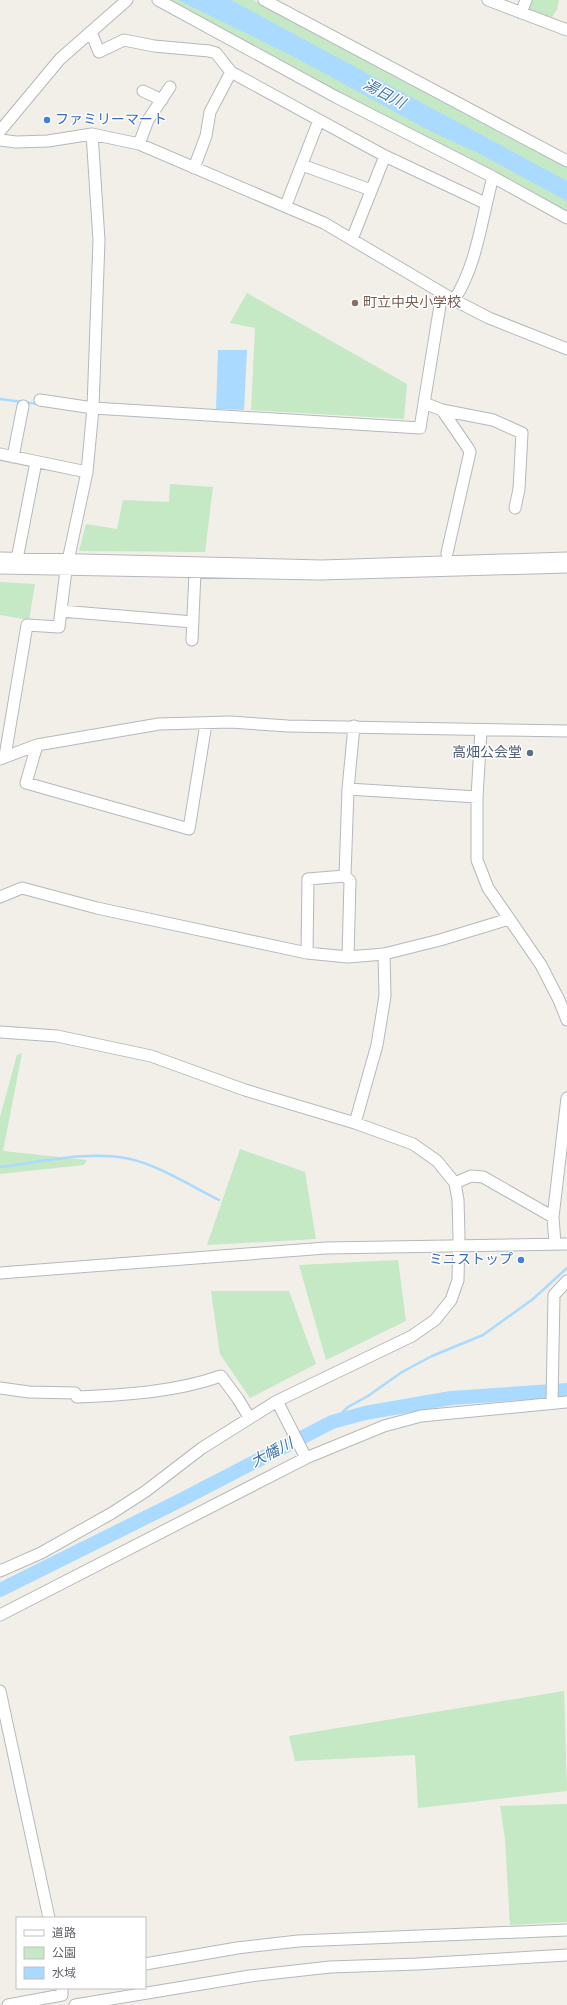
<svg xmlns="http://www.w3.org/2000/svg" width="567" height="2005" font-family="'Alegreya Sans','Noto Sans JP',sans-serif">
	<rect width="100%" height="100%" fill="#f1efe8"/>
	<path fill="#c5e8c5" d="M163 0H253L567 166V213Z
		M532 0H559L557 10 552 17 528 13Z
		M247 293 407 384 404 419 251 410 255 328 230 323Z
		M170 484 213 487 205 552 79 551 86 524 117 529 123 500 169 502Z
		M0 582 35 584 29 620 0 615Z
		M22 1053 3 1151 87 1160 84 1165 0 1174V1117L17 1055Z
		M240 1149 305 1172 316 1239 207 1245Z
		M398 1260 406 1321 326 1360 299 1265Z
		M211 1291H289L316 1364 250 1398 220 1354Z
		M564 1691 567 1791 418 1808 415 1755 295 1761 289 1736Z
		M567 1804V1922L510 1925 505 1839 500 1806Z"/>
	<path fill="#aadaff" d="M178 0H231L567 181V201L476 152 430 131 298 59Z
		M218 350H247L244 410 216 409Z"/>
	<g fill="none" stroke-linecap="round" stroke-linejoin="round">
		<path stroke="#aadaff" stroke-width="2.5" d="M0 399 38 404
			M0 1167C42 1162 89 1150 130 1159 158 1165 193 1187 219 1200
			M332 1422 348 1407 368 1396 402 1372 432 1356 483 1335 533 1299 567 1268"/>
		<path stroke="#aadaff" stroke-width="14" d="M0 1590 179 1501 332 1422 365 1413 451 1398 567 1390"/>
		<g stroke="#b5b8bc" stroke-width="13">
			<path id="minor" d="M158 0 336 97 493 177 567 218
				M264 0 567 161
				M488 0 567 30
				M521 13 526 0
				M91 32 99 52 124 40 154 46 209 51 216 53 231 72 385 156 485 203
				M143 91 162 100
				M0 131 60 59 127 0
				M0 140 16 142 48 141 92 134 139 144 324 223 454 300 489 318 567 349
				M139 144 148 120 170 87
				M302 165 371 190
				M194 168 206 136 210 112 231 72
				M286 205 319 120
				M352 239 385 156
				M454 300C477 266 482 216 493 177
				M40 400 93 408 420 428 442 293
				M424 403 442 410 493 420 522 433 519 489 515 508
				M442 410 468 448 470 452 447 553
				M0 454 87 472
				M13 457 23 406
				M0 558 322 566 567 558
				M17 559 36 462
				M0 568 320 574 567 567
				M61 611 193 622
				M192 640 195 572
				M481 730 477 797V860L488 888 541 965 559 1000 567 1020
				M37 745 26 783 189 829 206 724
				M5 756 27 625 59 627 66 570 87 472 93 408 99 240 92 134
				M0 759 37 745 159 724 230 722 288 726 567 731
				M348 789 477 797
				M0 897 22 888 97 908 307 953 348 957 384 954 440 940 509 919
				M307 953 308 879 345 876
				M348 957 350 881 345 876 348 789 354 726
				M0 1032 57 1036 151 1056 245 1090 355 1123 413 1144 437 1161 455 1183 458 1200 459 1236 458 1280 451 1300 435 1320 412 1336 277 1401 202 1448 146 1491 112 1513 41 1553 0 1571
				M355 1123 377 1045 385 996 384 954
				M455 1183 471 1176 483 1177 553 1217
				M555 1244 553 1217 567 1098
				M0 1273 326 1248 567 1244
				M0 1388 29 1392 75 1393 77 1397C126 1395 175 1392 221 1376L238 1399 249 1417
				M277 1401 306 1458
				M552 1403 554 1295 567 1281
				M0 1615 306 1458 384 1426 421 1416 567 1402
				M0 1691 49 1918
				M145 1964 237 1948 298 1941 567 1930
				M8 2005 62 1995V1988
				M75 2005 250 1976 330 1967 417 1964 567 1955"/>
		</g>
		<use href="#minor" stroke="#fff" stroke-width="11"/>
	</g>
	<g fill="#3f7fe0" stroke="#fff" stroke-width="1.5">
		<circle cx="47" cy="120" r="4"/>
		<circle cx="521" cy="1260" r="4"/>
	</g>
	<circle fill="#8d6e63" stroke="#fff" stroke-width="1.5" cx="355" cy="303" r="4"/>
	<circle fill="#5c6f8a" stroke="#fff" stroke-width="1.5" cx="530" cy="753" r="4"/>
	<g text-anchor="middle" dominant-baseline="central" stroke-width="3" stroke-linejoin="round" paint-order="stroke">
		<g font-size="14" fill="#366cbe" stroke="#fff" text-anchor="start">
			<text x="55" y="120">ファミリーマート</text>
			<text x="513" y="1260" text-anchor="end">ミニストップ</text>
		</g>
		<g font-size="14" fill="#785e54" stroke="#fff" text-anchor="start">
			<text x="363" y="303">町立中央小学校</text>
		</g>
		<g font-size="14" fill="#4e5e75" stroke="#fff" text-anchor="end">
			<text x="522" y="753">高畑公会堂</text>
		</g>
		<g font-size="15" font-style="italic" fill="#4174aa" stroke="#fff">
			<text transform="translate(384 94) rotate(28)">湯日川</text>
			<text transform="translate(272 1453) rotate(-27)">大幡川</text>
		</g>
	</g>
	<rect x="16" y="1917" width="130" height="72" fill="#ffffff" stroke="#bfc1c3"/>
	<rect x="24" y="1930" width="20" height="6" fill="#ffffff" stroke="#bfc1c3"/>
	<text x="52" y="1937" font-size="12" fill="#5f6368">道路</text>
	<rect x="24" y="1947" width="20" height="12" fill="#c5e8c5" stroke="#bfc1c3"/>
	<text x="52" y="1957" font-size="12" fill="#5f6368">公園</text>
	<rect x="24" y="1967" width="20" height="12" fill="#aadaff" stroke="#bfc1c3"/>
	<text x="52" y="1977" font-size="12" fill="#5f6368">水域</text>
</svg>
